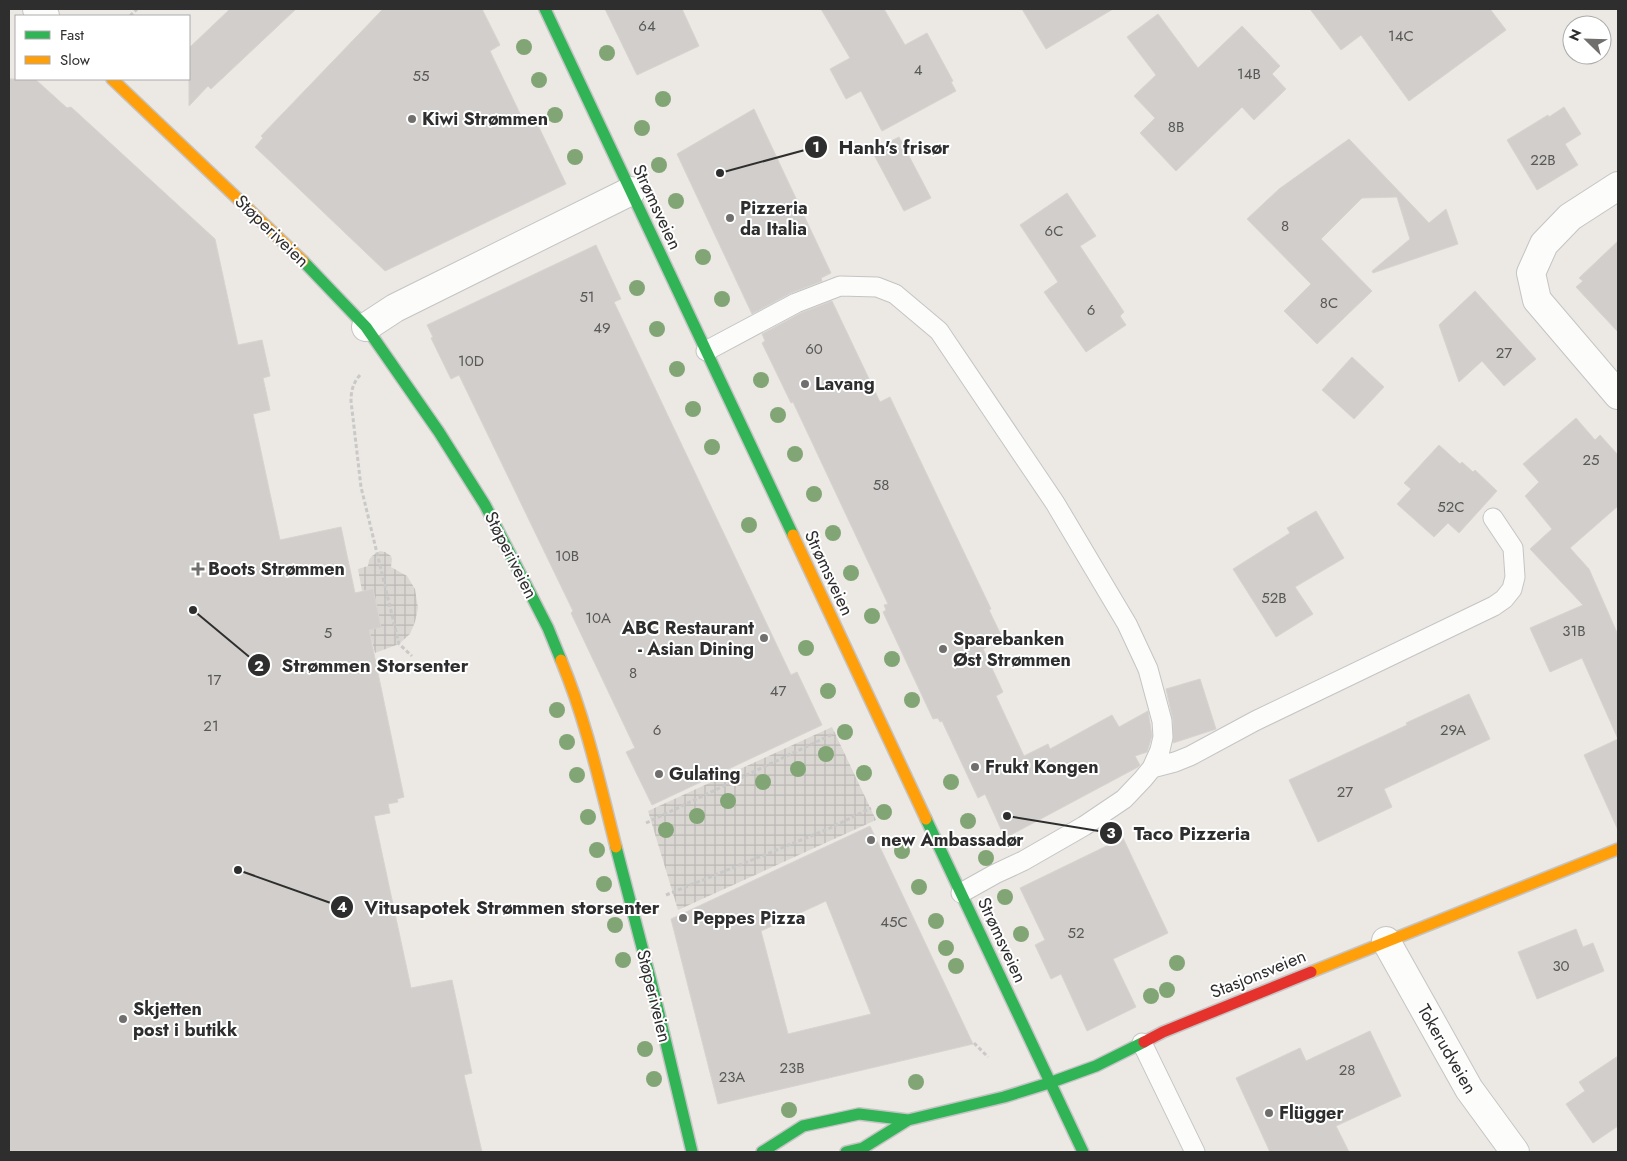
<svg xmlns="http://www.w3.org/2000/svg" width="1627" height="1161" font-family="Jost,sans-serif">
	<defs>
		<pattern id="plaza-grid" width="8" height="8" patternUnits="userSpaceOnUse" patternTransform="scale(1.25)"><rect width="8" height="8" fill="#dad6d2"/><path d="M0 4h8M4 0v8" fill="none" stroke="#bbb8b5"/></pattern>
	</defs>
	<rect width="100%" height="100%" fill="#ece8e4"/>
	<path fill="url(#plaza-grid)" d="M380 551 385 552 391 556 392 559 391 567 407 576 415 589 418 608 415 622 410 634 399 644 375 653 369 630 381 626 373 589 362 591 358 569 368 566 369 560 372 556Z
		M832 727 876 820 678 910 648 811Z"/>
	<path fill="#d1cecb" stroke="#d7d4d0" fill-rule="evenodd" d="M230 9H296L211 89 208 86 189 106V48Z
		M383 9H482L500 45 490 51 526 126 536 121 566 184 385 271 255 147 263 138 261 136Z
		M605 9H682L699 46 637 75Z
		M821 9H884L905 45 927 33 953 81 951 82 956 91 882 131 861 91 846 99 830 69 850 58Z
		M1022 9H1113L1046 49Z
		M1310 9H1490L1506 30 1409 101 1361 35 1341 50Z
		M1158 14 1198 68 1242 26 1280 66 1272 74 1286 89 1254 120 1242 107 1176 171 1140 133 1155 118 1134 96 1156 75 1127 37Z
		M9 79H35L67 108 71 107 215 239 238 345 262 340 270 376 263 378 270 410 253 414 280 540 341 527 355 593 373 589 381 627 369 630 404 797 397 799 398 802 388 804 390 813 374 816 411 988 452 980 472 1073 464 1075 482 1152H9Z
		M1564 107 1581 134 1565 144 1578 165 1537 190 1507 140 1548 115 1549 117Z
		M754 109 831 273 821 278 822 281 791 293 752 314 677 154Z
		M899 137 931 198 904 211 872 151Z
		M1349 139 1429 223 1446 209 1458 244 1373 273 1372 271 1410 239 1397 197 1362 198 1321 239 1372 291 1317 344 1284 311 1311 284 1247 219 1279 189Z
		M1067 193 1096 236 1080 246 1124 312 1120 316 1126 325 1086 352 1044 292 1058 282 1020 225Z
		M1618 241V332L1576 287 1583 281 1579 278Z
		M596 245 621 299 614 302 791 675 797 672 822 725 652 805 626 752 635 748 571 613 573 611 459 375 451 379 431 338 433 337 427 325Z
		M1475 291 1536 359 1504 386 1482 361 1459 382 1439 325Z
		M832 301 880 402 890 397 991 609 989 610 1002 637 983 649 1003 692 996 696 1024 756 1048 744 1050 749 1112 715 1119 727 1148 711 1152 736 1147 752 1135 756 1140 765 1138 767 1005 838 985 794 978 798 942 721 940 722 938 718 933 719 883 612 886 610 884 605 888 604 793 402 791 403 762 343 765 341 762 334 801 313Z
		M1352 357 1384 387 1354 419 1322 390Z
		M1576 418 1595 440 1600 435 1618 455V506L1570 548 1589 569 1618 635V830L1584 755 1618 739 1582 658 1550 672 1530 628 1583 605 1530 549 1552 529 1525 496 1539 482 1523 464Z
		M1439 445 1460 464 1462 462 1473 472 1475 470 1497 491 1459 533 1448 523 1434 537 1397 504 1411 489 1404 483Z
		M1316 511 1344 558 1295 587 1313 614 1276 637 1233 569 1290 533 1287 528Z
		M1200 679 1216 729 1173 743V720L1166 689Z
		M1469 694 1490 739 1384 789 1392 807 1318 842 1289 780 1407 725 1406 723Z
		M870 826 973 1044 718 1104 671 919ZM826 901 871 1014 788 1034 761 931Z
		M1123 838 1168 933 1113 959 1136 1007 1087 1031 1061 974 1051 979 1035 945 1045 940 1020 888Z
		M1576 929 1583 947 1593 943 1604 971 1537 999 1518 952Z
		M1370 1031 1401 1096 1336 1126 1349 1152H1270L1236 1078 1300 1048 1306 1061Z
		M1618 1056V1126L1593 1143 1566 1104 1585 1091 1579 1082Z"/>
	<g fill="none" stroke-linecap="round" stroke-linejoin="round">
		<g stroke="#c5c4c5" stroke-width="21">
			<path id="lane" d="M706 351 796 303 840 286 877 287 895 294 939 331 1055 503 1127 624 1148 669 1162 721 1163 737 1160 750 1152 768 1143 779 1124 799 1084 826 1023 861 995 874 961 893
				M1152 768 1175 762 1190 756 1255 721 1494 606 1504 599 1512 589 1515 577 1513 548 1493 518
				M1142 1043 1195 1152"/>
		</g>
		<g stroke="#c5c4c5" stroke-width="30">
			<path id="street" d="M37 9 45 16
				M1618 186 1570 217 1544 244 1531 273 1537 300 1618 395
				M366 327 395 308 631 191
				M1386 941 1469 1089 1515 1152"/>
		</g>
		<g stroke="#c5c4c5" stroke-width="14">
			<path id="fast" d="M545 9 793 535
				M303 261 366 327 439 432 485 505 548 628 561 660
				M926 819 1083 1152
				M616 847 655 997 692 1152
				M762 1152 803 1126 859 1114 908 1120
				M846 1152 863 1148 908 1120 1004 1097 1049 1083 1096 1066 1144 1042"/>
		</g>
		<g stroke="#c5c4c5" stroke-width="14">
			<path id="slow" d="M112 79 303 261
				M793 535 926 819
				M561 660C586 720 600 784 616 847
				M1311 972 1618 849"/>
		</g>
		<g stroke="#c5c4c5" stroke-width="14">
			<path id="jam" d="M1144 1042 1163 1032 1311 972"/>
		</g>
		<path stroke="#c9c9c8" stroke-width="3" stroke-dasharray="4 2.5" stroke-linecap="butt" d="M130 16 137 9
			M360 375C353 383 351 391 351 401L361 487 399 644 412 656
			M646 823 835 733
			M666 895 828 829 871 808
			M974 1043 988 1057"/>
		<use href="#lane" stroke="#fcfcfb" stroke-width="19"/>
		<use href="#street" stroke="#fcfcfb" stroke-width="28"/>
		<use href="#fast" stroke="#30b455" stroke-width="11"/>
		<use href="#slow" stroke="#ff9f0a" stroke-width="11"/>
		<use href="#jam" stroke="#e5322d" stroke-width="11"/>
	</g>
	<g fill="#82a575">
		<circle cx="524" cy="47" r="8"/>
		<circle cx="607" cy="53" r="8"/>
		<circle cx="539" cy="80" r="8"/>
		<circle cx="663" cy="99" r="8"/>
		<circle cx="555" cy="115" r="8"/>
		<circle cx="642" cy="128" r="8"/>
		<circle cx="575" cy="157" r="8"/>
		<circle cx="659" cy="165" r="8"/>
		<circle cx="676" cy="201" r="8"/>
		<circle cx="703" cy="257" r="8"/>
		<circle cx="637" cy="288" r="8"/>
		<circle cx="722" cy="299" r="8"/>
		<circle cx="657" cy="329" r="8"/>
		<circle cx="677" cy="369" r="8"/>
		<circle cx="761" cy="380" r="8"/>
		<circle cx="693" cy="409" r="8"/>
		<circle cx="778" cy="415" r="8"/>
		<circle cx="712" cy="447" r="8"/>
		<circle cx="795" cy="454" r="8"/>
		<circle cx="814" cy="494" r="8"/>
		<circle cx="749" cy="525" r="8"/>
		<circle cx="833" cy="533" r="8"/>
		<circle cx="851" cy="573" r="8"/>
		<circle cx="872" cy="616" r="8"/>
		<circle cx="806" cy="648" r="8"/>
		<circle cx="892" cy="659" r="8"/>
		<circle cx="828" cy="691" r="8"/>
		<circle cx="912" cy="700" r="8"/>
		<circle cx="557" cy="710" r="8"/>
		<circle cx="845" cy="732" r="8"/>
		<circle cx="567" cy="742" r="8"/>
		<circle cx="826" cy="754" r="8"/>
		<circle cx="798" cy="769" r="8"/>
		<circle cx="864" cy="773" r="8"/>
		<circle cx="577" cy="775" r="8"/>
		<circle cx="763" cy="782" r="8"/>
		<circle cx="951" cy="782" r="8"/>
		<circle cx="728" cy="801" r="8"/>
		<circle cx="884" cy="812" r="8"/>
		<circle cx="697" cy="816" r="8"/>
		<circle cx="588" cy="817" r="8"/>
		<circle cx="968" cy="821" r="8"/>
		<circle cx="666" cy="830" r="8"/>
		<circle cx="597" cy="850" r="8"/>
		<circle cx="902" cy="851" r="8"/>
		<circle cx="986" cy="858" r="8"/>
		<circle cx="604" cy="884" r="8"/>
		<circle cx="919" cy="887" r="8"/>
		<circle cx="1005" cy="897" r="8"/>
		<circle cx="936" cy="921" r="8"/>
		<circle cx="615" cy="925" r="8"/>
		<circle cx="1021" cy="934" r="8"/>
		<circle cx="946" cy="948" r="8"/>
		<circle cx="623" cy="960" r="8"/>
		<circle cx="1177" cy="963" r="8"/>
		<circle cx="956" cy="966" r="8"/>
		<circle cx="1167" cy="990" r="8"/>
		<circle cx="1151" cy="996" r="8"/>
		<circle cx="645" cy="1049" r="8"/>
		<circle cx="654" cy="1079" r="8"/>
		<circle cx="916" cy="1082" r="8"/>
		<circle cx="789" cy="1110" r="8"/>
	</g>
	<g fill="#706f6e" stroke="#fff" stroke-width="2">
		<circle cx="412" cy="119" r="5"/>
		<circle cx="730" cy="218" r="5"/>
		<circle cx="805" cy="384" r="5"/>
		<path d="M195.5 561.5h5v5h5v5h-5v5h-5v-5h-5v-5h5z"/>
		<circle cx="764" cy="638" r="5"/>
		<circle cx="943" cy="649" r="5"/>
		<circle cx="975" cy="767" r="5"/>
		<circle cx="659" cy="774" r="5"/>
		<circle cx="871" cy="840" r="5"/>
		<circle cx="683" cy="918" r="5"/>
		<circle cx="123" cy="1019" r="5"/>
		<circle cx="1269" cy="1113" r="5"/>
	</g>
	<g text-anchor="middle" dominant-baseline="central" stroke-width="4" stroke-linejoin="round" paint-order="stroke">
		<g font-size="15" fill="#585857">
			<text x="647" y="26">64</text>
			<text x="1401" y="36">14C</text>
			<text x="918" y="70">4</text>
			<text x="1249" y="74">14B</text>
			<text x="421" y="76">55</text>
			<text x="1176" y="127">8B</text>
			<text x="1543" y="160">22B</text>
			<text x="1285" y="226">8</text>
			<text x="1054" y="231">6C</text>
			<text x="587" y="297">51</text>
			<text x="1329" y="303">8C</text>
			<text x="1091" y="310">6</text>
			<text x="602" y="328">49</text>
			<text x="814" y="349">60</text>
			<text x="1504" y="353">27</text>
			<text x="471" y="361">10D</text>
			<text x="1591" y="460">25</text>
			<text x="881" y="485">58</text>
			<text x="1451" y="507">52C</text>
			<text x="567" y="556">10B</text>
			<text x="1274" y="598">52B</text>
			<text x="598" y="618">10A</text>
			<text x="1574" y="631">31B</text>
			<text x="328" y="633">5</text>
			<text x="633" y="673">8</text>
			<text x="214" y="680">17</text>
			<text x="778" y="691">47</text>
			<text x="211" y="726">21</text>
			<text x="657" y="730">6</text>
			<text x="1453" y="730">29A</text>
			<text x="1345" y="792">27</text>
			<text x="894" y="922">45C</text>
			<text x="1076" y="933">52</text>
			<text x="1561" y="966">30</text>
			<text x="792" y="1068">23B</text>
			<text x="1347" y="1070">28</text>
			<text x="732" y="1077">23A</text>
		</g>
		<g font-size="18" font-weight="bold" fill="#2e2e2e" stroke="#fff" text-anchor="start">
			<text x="422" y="119">Kiwi Strømmen</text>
			<text x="740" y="208">Pizzeria<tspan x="740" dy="21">da Italia</tspan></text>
			<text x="815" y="384">Lavang</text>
			<text x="208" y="569">Boots Strømmen</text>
			<text x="754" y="628" text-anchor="end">ABC Restaurant<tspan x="754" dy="21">- Asian Dining</tspan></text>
			<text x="953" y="639">Sparebanken<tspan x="953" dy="21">Øst Strømmen</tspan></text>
			<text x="985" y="767">Frukt Kongen</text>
			<text x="669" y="774">Gulating</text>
			<text x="881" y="840">new Ambassadør</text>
			<text x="693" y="918">Peppes Pizza</text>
			<text x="133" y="1009">Skjetten<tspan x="133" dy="21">post i butikk</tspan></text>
			<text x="1279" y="1113">Flügger</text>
		</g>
		<g font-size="18" fill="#2e2e2e" stroke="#fff">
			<text transform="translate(657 207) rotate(65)">Strømsveien</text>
			<text transform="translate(272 231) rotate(44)">Støperiveien</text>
			<text transform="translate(511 555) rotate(63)">Støperiveien</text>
			<text transform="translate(829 573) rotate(65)">Strømsveien</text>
			<text transform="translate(1002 940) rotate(65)">Strømsveien</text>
			<text transform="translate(1258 974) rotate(-22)">Stasjonsveien</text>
			<text transform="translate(654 996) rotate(76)">Støperiveien</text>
			<text transform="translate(1447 1049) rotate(60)">Tokerudveien</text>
		</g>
	</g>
	<path fill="none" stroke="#2e2e2e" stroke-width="2" d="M720 173L816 147M193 610L259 665M1007 816L1111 833M238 870L342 907"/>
	<g fill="#2e2e2e" stroke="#fff" stroke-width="2">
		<circle cx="720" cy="173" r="5"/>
		<circle cx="193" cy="610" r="5"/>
		<circle cx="1007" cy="816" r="5"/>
		<circle cx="238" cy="870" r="5"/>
		<circle cx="816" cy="147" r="12"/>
		<circle cx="259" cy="665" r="12"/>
		<circle cx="1111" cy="833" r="12"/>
		<circle cx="342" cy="907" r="12"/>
	</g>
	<g font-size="15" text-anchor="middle" font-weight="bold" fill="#fff">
		<text x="816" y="152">1</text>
		<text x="259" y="671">2</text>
		<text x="1111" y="838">3</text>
		<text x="342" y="912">4</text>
	</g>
	<g font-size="19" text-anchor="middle" font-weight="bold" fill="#2e2e2e" stroke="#fff" stroke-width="4" stroke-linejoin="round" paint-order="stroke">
		<text x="894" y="154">Hanh's frisør</text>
		<text x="375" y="672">Strømmen Storsenter</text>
		<text x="1192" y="840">Taco Pizzeria</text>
		<text x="512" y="914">Vitusapotek Strømmen storsenter</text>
	</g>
	<rect width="1627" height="1161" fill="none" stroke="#2e2e2e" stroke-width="20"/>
	<rect x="15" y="15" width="175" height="65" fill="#ffffff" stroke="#ababab"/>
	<rect x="25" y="31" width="25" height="8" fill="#30b455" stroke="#ababab"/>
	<text x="60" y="40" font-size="15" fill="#2e2e2e">Fast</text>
	<rect x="25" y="56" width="25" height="8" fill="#ff9f0a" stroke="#ababab"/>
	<text x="60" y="65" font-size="15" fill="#2e2e2e">Slow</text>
	<g transform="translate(1587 40) rotate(293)"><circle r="24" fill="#ffffff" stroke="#ababab"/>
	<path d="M0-4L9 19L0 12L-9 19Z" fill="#706f6e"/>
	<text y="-8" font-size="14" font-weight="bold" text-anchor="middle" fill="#2e2e2e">N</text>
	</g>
</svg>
